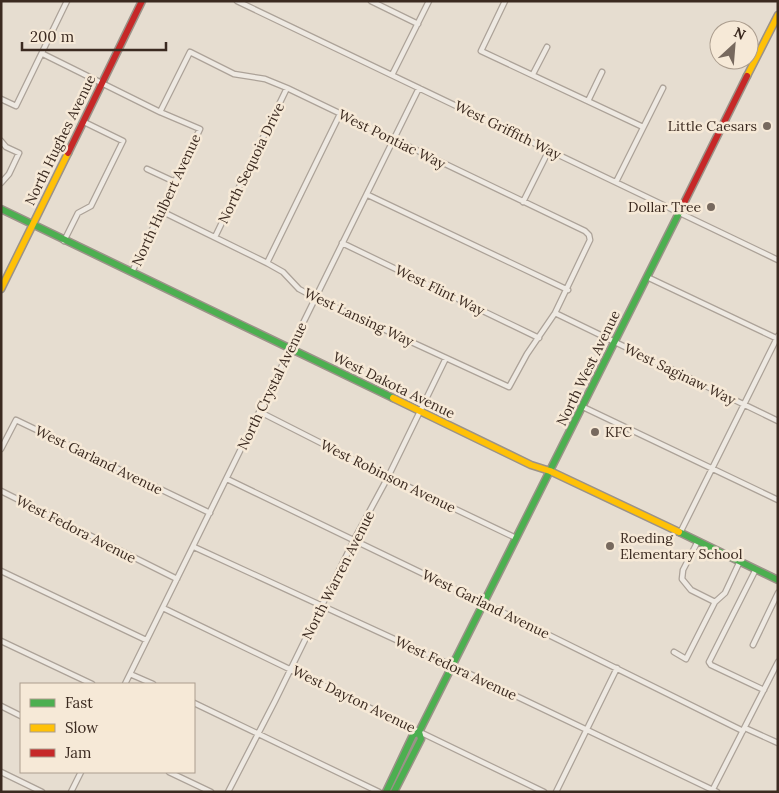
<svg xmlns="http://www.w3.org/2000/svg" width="779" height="793" font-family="Lora,serif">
	<rect width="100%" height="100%" fill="#e6ddd0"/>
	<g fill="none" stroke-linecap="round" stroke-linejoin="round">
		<g stroke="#aca298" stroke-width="7">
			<path id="street" d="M237 1 778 260
				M371 1 418 24
				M505 1 481 51 643 127
				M43 54 160 112 200 129 132 272
				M533 74 547 47
				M392 75 429 1
				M1 99 16 106 67 1
				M588 101 602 72
				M160 112 190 52 234 74 265 79 287 88 585 231 589 235 590 240 555 313 527 354 509 387 316 298 299 289 283 272 267 263 161 211
				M1 141 6 147 19 153 9 174 1 183
				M147 169 175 182
				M616 182 663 88
				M368 195 568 290
				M523 202 549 150
				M215 237 287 88
				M64 241 78 213 91 206 123 141 84 122
				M342 243 539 338
				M267 263 340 114
				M647 277 778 339
				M555 313 778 421
				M583 407 778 500
				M260 412 388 477 516 538
				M1 449 16 420 210 513
				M227 479 484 603 743 731
				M1 491 177 579
				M680 533 778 336
				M698 541 683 570 682 579 691 590 715 602
				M194 547 453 666 717 792
				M756 569 709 662 711 665 764 690
				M1 571 146 640
				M163 608 544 792
				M1 641 92 684
				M753 645 778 593
				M674 652 686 659 715 602 725 593 740 561
				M130 674 153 684
				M125 684C224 486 321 287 419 88
				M194 703 379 792
				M1 706 21 716
				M745 728 778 743
				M1 772 42 792
				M169 772 211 792
				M712 791 778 662
				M71 792 81 772
				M228 792 275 701 354 540 388 477 446 358
				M556 792 617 668"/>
		</g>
		<g stroke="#9b9288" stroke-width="9">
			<path id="fast" d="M1 209 393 398
				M679 532 778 580
				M386 792 413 735 419 732 681 209
				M394 792 421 739 419 732"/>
		</g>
		<g stroke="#9b9288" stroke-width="9">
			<path id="slow" d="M747 76 778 15
				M1 289 68 153
				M393 398 531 465 550 471 679 532"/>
		</g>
		<g stroke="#9b9288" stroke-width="9">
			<path id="jam" d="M68 153 142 1
				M681 209 747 76"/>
		</g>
		<use href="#street" stroke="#eee9e2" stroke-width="4.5"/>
		<use href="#fast" stroke="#4caf50" stroke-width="6"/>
		<use href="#slow" stroke="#ffc107" stroke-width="6"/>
		<use href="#jam" stroke="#c62828" stroke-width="6"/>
	</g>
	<g fill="#77695e" stroke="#f6e9d7" stroke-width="2">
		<circle cx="767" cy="126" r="5"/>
		<circle cx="711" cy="207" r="5"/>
		<circle cx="595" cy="432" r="5"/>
		<circle cx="610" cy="546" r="5"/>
	</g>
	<g text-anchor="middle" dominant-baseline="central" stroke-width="5" stroke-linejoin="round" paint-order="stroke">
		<g font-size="14" fill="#3b2a20" stroke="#f6e9d7" text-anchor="end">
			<text x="757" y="126">Little Caesars</text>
			<text x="701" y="207">Dollar Tree</text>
			<text x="605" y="432" text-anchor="start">KFC</text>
			<text x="620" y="538" text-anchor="start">Roeding<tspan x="620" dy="16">Elementary School</tspan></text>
		</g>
		<g font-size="14" fill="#3b2a20" stroke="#f6e9d7">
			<text transform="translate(508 130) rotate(26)">West Griffith Way</text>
			<text transform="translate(392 139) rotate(26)">West Pontiac Way</text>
			<text transform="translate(60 140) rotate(-64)">North Hughes Avenue</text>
			<text transform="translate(251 163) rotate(-64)">North Sequoia Drive</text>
			<text transform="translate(166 200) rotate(-65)">North Hulbert Avenue</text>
			<text transform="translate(440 290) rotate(26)">West Flint Way</text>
			<text transform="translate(359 317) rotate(25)">West Lansing Way</text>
			<text transform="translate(588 368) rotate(-64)">North West Avenue</text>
			<text transform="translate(680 374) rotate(26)">West Saginaw Way</text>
			<text transform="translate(394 385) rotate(26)">West Dakota Avenue</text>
			<text transform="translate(272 386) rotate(-64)">North Crystal Avenue</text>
			<text transform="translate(99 460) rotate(26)">West Garland Avenue</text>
			<text transform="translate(388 476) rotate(26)">West Robinson Avenue</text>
			<text transform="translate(76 529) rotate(27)">West Fedora Avenue</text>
			<text transform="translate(338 575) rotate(-63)">North Warren Avenue</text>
			<text transform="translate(486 604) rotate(26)">West Garland Avenue</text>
			<text transform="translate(456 668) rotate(25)">West Fedora Avenue</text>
			<text transform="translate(354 699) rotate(26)">West Dayton Avenue</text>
		</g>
	</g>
	<rect width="779" height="793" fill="none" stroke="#3b2a20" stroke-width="5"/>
	<rect x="20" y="683" width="175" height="90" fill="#f6e9d7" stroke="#ab9d8e"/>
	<rect x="30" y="699" width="25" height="8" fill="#4caf50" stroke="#ab9d8e"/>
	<text x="65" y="708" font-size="15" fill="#3b2a20">Fast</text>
	<rect x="30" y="724" width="25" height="8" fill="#ffc107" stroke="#ab9d8e"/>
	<text x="65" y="733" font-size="15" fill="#3b2a20">Slow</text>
	<rect x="30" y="749" width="25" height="8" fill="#c62828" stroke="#ab9d8e"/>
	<text x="65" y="758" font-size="15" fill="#3b2a20">Jam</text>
	<g transform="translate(734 45) rotate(26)"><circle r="24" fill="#f6e9d7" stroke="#ab9d8e"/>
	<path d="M0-4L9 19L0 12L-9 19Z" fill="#77695e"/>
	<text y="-8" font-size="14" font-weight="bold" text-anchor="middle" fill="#3b2a20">N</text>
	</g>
	<path d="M22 42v8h144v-8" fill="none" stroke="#3b2a20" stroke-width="2.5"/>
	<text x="30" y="42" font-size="15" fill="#3b2a20" stroke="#f6e9d7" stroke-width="4" paint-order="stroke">200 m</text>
</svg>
